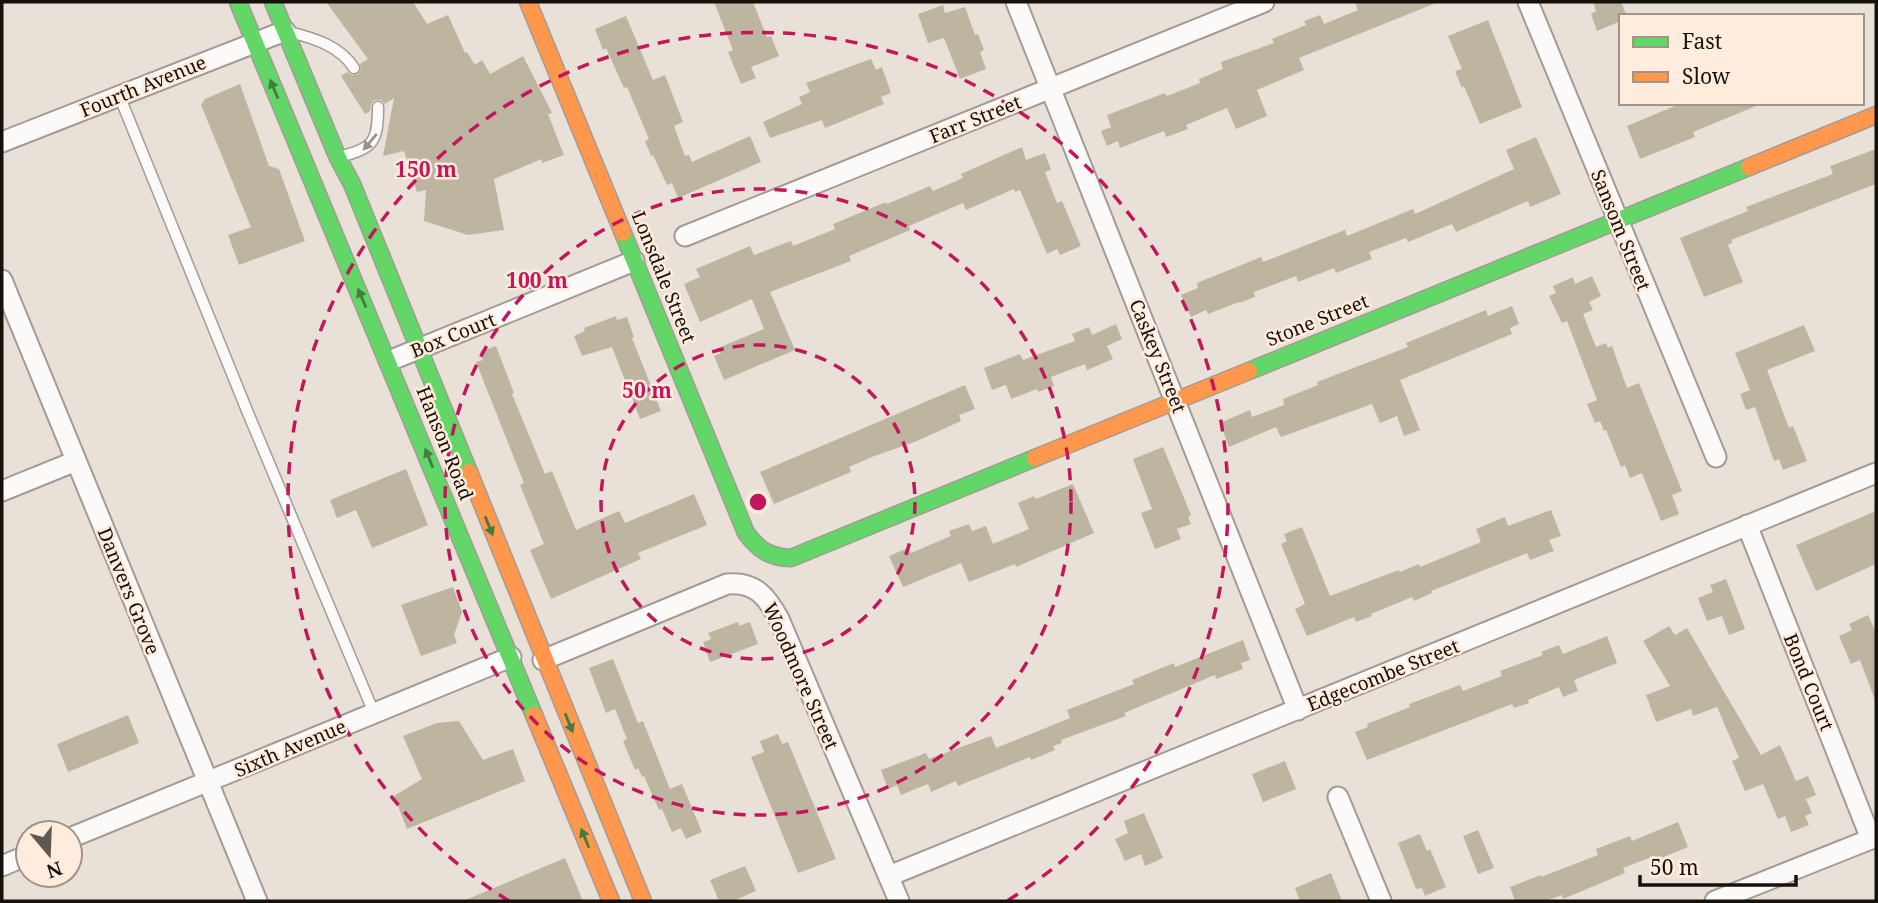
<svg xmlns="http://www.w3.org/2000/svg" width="1878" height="903" font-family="'Noto Serif',serif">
	<rect width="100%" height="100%" fill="#e9e0d8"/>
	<path fill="#beb5a1" d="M326 2H413L427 24 448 15 465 53 467 52 475 65 482 60 490 74 523 56 552 113 548 114 564 155 542 163V159L494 179 504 230 468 235 424 221 426 190 417 192 404 151 383 156 394 98 385 104 381 100H375L371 104 370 111 365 114 341 76 347 72 352 75 358 74 361 70 360 64 368 59Z
		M714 2H753L767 37 771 36 779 56 751 67 756 78 741 84 728 52 733 50Z
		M1355 2 1436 3 1299 58 1304 70 1257 90 1267 116 1236 129 1227 108 1186 125 1188 129 1166 137 1164 131 1120 148 1118 141 1107 146 1101 131 1111 127 1107 115 1165 93 1167 96 1200 83 1199 79 1223 69 1221 62 1274 43 1272 39 1306 25 1304 21 1320 15 1324 24 1358 10Z
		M1593 2H1621L1627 16H1621V21L1597 31 1591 14 1596 11Z
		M943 5 945 13 965 7 975 35 978 34 984 50 980 52 986 69 960 79 944 38 928 43 918 14Z
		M626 16 653 80 665 75 683 122 674 126 685 156 689 155 692 162 750 136 761 162 678 198 672 183 667 185 653 155 651 156 645 141 649 139 627 87 624 88 606 48 603 50 595 29Z
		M1488 20 1522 107 1480 124 1464 86 1462 88 1455 71 1462 69 1448 36Z
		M871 59 876 70 882 67 891 93 881 97 884 104 825 128 822 120 770 138 763 122 802 104 799 97 810 92 806 83Z
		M240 84 269 166 279 169 305 241 239 265 228 235 251 227 201 105 205 99Z
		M1682 103H1761V104L1693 132 1695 137 1640 159 1627 126Z
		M1536 137 1561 194 1530 207 1528 201 1456 232 1452 224 1408 242 1406 238 1369 252 1372 259 1336 273 1334 268 1298 282 1296 276 1254 292 1255 297 1239 303V302L1208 314 1206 310 1191 317 1181 295 1198 288 1197 283 1261 257 1263 262 1345 230 1347 236 1413 209 1415 214 1514 169 1506 150Z
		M1022 147 1026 160 1045 153 1051 170 1045 172 1057 203 1062 201 1081 246 1060 255 1057 249 1047 254 1020 190 1015 192 1014 189 966 210 963 203 909 226 910 230 849 256 851 261 770 292 795 350 724 380 714 356 721 353 718 348 764 329 752 299 700 322 684 284 700 277 696 269 750 246 754 255 791 241 793 246 835 229 833 224 886 202 887 204 930 186 933 191 963 178 961 174Z
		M1876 149V184L1731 240 1733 242 1728 245 1743 282 1704 297 1680 238 1748 211 1746 207 1833 174 1830 166Z
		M1592 276 1601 296 1589 302 1593 310 1583 314 1596 347 1606 343 1608 348 1612 346 1627 388 1639 383 1682 491 1672 495 1679 514 1661 521 1642 473 1630 478 1625 465 1621 467 1606 430 1604 431 1600 421 1595 423 1587 404 1597 400 1567 321 1562 323 1549 296 1556 293 1553 286 1573 277 1575 284Z
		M1512 306 1519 324 1510 328 1512 334 1400 380 1420 430 1404 436 1397 416 1380 423 1372 404 1281 437 1276 427 1229 447 1220 423 1250 410 1252 417 1284 405 1283 399 1318 385 1317 382 1408 347 1406 343 1486 310 1488 316Z
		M616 316 617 320 627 317 634 337 632 338 661 411 640 419 612 347 582 356 574 336 585 331 584 328Z
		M1116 324 1122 339 1107 346 1113 359 1087 370 1085 364 1051 377 1054 386 1038 392 1037 389 1011 399 1006 385 992 390 984 368 1020 354 1023 360 1075 341 1072 334 1089 327 1092 335Z
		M1804 325 1815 351 1767 370 1789 428 1793 426 1807 461 1783 470 1779 459 1774 461 1755 407 1746 410 1740 394 1750 390 1735 353Z
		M496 346 514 393 512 394 545 474 552 471 576 530 619 511 625 523 694 494 707 525 638 553 641 559 551 599 530 550 544 544 520 485 524 483 476 362 483 360 480 352Z
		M965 385 975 409 959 415 961 421 917 441 872 457 849 467 851 472 774 504 760 472Z
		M1163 447 1191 515 1188 517 1191 524 1177 529 1181 539 1155 549 1141 513 1152 509 1133 459Z
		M406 469 428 525 372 548 356 510 337 518 330 500Z
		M1073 484 1094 533 1016 567 1015 564 969 582 961 563 903 587 889 556 908 548 911 553 951 536 949 531 969 524 972 531 986 526 993 544 1029 529 1018 503 1034 496 1036 499Z
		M1551 510 1561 536 1549 540 1554 551 1530 560 1527 553 1431 591 1432 593 1414 601 1412 597 1371 614 1372 616 1356 622 1354 617 1307 636 1295 609 1305 604 1281 544 1287 541 1284 534 1302 527 1330 596 1399 570 1400 572 1419 564 1420 567 1481 542 1476 529 1505 517 1508 526Z
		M1876 511V564L1816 591 1796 545Z
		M1726 579 1745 629 1729 635 1722 616 1707 621 1698 598 1713 592 1710 585Z
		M453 587 462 612 454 635 457 643 421 656 401 605Z
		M1868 615 1876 633 1875 700 1860 660 1851 664 1839 636 1852 630 1849 624Z
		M738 622 739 626 750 622 758 644 710 662 703 642 711 639 708 633Z
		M1669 626 1675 635 1687 628 1761 755 1780 745 1796 781 1808 776 1816 795 1806 799 1812 813 1805 816 1809 825 1791 832 1785 816 1778 819 1763 784 1745 791 1732 761 1739 758 1717 707 1693 716 1691 709 1656 722 1646 695 1670 686 1643 641Z
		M1607 636 1617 663 1574 680 1578 691 1563 697 1559 687 1528 700 1529 703 1514 708 1512 704 1367 760 1355 732 1368 727 1367 724 1410 707 1409 704 1460 685 1463 691 1502 676 1500 671 1543 655 1541 652 1559 645 1563 654Z
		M1243 640 1250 660 1241 663 1243 669 1216 679 1215 675 1124 713 1126 716 1061 740 1062 743 1053 746 1055 750 1031 760 1030 757 958 786 956 781 931 792 928 784 901 795 897 785 888 789 881 770 926 753 929 759 991 736 996 748 1070 718 1067 710 1134 684 1132 680 1174 663 1175 667Z
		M613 659 638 723 643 721 670 789 682 784 702 832 686 839 681 828 672 832 662 809 659 810 644 776 642 777 638 768 635 770 623 741 627 739 615 709 606 713 589 668Z
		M128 715 139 743 68 772 57 744Z
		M459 721 483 760 513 749 525 781 407 829 394 796 422 779 403 736 437 723Z
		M778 734 782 744 788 742 836 859 798 873 751 757 764 752 760 741Z
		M1285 761 1296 789 1263 802 1252 774Z
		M1144 813 1163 858 1145 866 1141 854 1125 861 1115 839 1128 833 1124 821Z
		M1678 822 1688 847 1656 860 1654 856 1623 868 1625 873 1563 899 1562 895 1545 901H1515L1510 887 1541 875V877L1598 855 1596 849 1630 836 1632 841Z
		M1478 830 1494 868 1478 874 1463 836Z
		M1420 834 1427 851 1430 849 1446 887 1425 896 1422 888 1416 889 1398 843Z
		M565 858 583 901H463Z
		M745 866 756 891 733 901H719L710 880Z
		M1331 873 1342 901H1300L1295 888Z"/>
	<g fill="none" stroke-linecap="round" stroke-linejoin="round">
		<g stroke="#a39b95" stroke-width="13">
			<path id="lane" d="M289 32C314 38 340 46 354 68
				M119 95 248 413 374 713
				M339 157C373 148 378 143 378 107"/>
		</g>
		<g stroke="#a39b95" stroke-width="23">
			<path id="street" d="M1016 2 1298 710
				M1528 2 1716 457
				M2 142 285 31
				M685 236 1264 2
				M2 280 257 901
				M389 361 634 261
				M2 491 76 461
				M1747 525 1871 839
				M543 660 727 584C755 581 767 597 779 619L899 901
				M1338 797 1381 901
				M70 838 511 657
				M2 866 28 855
				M889 876 1876 473
				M1715 901 1876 837"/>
		</g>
		<g stroke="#a39b95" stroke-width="19">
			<path id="fast" d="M238 2 534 715
				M273 2 338 158 352 184 469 472
				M623 233 746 533C759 550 769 557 791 558L1035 458
				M1249 371 1749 167"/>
		</g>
		<g stroke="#a39b95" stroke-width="19">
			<path id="slow" d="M528 2 623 233
				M1749 167 1876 115
				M1035 458 1249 371
				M469 472 643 901
				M534 715 611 901"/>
		</g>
		<use href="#lane" stroke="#fcfaf9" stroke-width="10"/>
		<use href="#street" stroke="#fcfaf9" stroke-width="19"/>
		<use href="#fast" stroke="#63d668" stroke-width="16"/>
		<use href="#slow" stroke="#ff974d" stroke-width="16"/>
	</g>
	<defs><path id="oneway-solid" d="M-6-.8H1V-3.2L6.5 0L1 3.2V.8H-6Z" transform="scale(1.75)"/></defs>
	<g fill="#417d3f">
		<use href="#oneway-solid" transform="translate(274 89) rotate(-113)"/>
		<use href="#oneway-solid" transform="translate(362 298) rotate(-113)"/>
		<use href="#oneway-solid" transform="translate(429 458) rotate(-112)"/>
		<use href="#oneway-solid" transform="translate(489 526) rotate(68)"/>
		<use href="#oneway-solid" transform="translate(569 723) rotate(68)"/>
		<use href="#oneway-solid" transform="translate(585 838) rotate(-112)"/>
	</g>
	<use fill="#95918e" href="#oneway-solid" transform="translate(370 142) rotate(130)"/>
	<g fill="none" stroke="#c2185b" stroke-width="3.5" stroke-dasharray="12 9">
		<circle cx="758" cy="502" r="157"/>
		<circle cx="758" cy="502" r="313"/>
		<path d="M509 901A470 470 0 1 1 1007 901"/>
	</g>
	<g text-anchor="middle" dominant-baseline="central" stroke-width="5" stroke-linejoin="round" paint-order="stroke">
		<g font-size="19" fill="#17110c" stroke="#ffecdd">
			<text transform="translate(143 86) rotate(-22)">Fourth Avenue</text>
			<text transform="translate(975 119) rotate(-22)">Farr Street</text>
			<text transform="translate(1621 230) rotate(68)">Sansom Street</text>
			<text transform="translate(664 277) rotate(68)">Lonsdale Street</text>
			<text transform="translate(1317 320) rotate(-22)">Stone Street</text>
			<text transform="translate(453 335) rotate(-22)">Box Court</text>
			<text transform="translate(1158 356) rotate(68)">Caskey Street</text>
			<text transform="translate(445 443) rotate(68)">Hanson Road</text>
			<text transform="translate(129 591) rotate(68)">Danvers Grove</text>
			<text transform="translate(1383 675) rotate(-22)">Edgecombe Street</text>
			<text transform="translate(801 676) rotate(66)">Woodmore Street</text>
			<text transform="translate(1809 682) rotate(68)">Bond Court</text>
			<text transform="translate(290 748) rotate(-23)">Sixth Avenue</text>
		</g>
	</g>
	<circle cx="758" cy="502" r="10" fill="#c2185b" stroke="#ffecdd" stroke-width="3.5"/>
	<g font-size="21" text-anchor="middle" font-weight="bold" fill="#c2185b" stroke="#ffecdd" stroke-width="5" stroke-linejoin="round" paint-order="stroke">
		<text x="426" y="177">150 m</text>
		<text x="537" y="288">100 m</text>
		<text x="647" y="398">50 m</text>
	</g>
	<rect width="1878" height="903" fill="none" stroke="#17110c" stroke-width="7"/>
	<rect x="1619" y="14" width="245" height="91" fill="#ffecdd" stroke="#a29489" stroke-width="2"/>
	<rect x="1633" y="37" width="35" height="10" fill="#63d668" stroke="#a29489" stroke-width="2"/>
	<text x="1682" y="49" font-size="21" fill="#17110c">Fast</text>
	<rect x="1633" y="72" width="35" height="10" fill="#ff974d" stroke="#a29489" stroke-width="2"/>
	<text x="1682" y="84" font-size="21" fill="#17110c">Slow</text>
	<g transform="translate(49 854) rotate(161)"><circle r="33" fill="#ffecdd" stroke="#a29489" stroke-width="2"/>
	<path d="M0-5L12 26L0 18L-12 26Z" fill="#605953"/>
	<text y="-10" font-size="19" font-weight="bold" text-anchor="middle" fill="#17110c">N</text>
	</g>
	<path d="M1640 875v10h156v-10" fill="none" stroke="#17110c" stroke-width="3.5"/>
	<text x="1650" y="875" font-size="21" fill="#17110c" stroke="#ffecdd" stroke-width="5" paint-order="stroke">50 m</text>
</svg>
